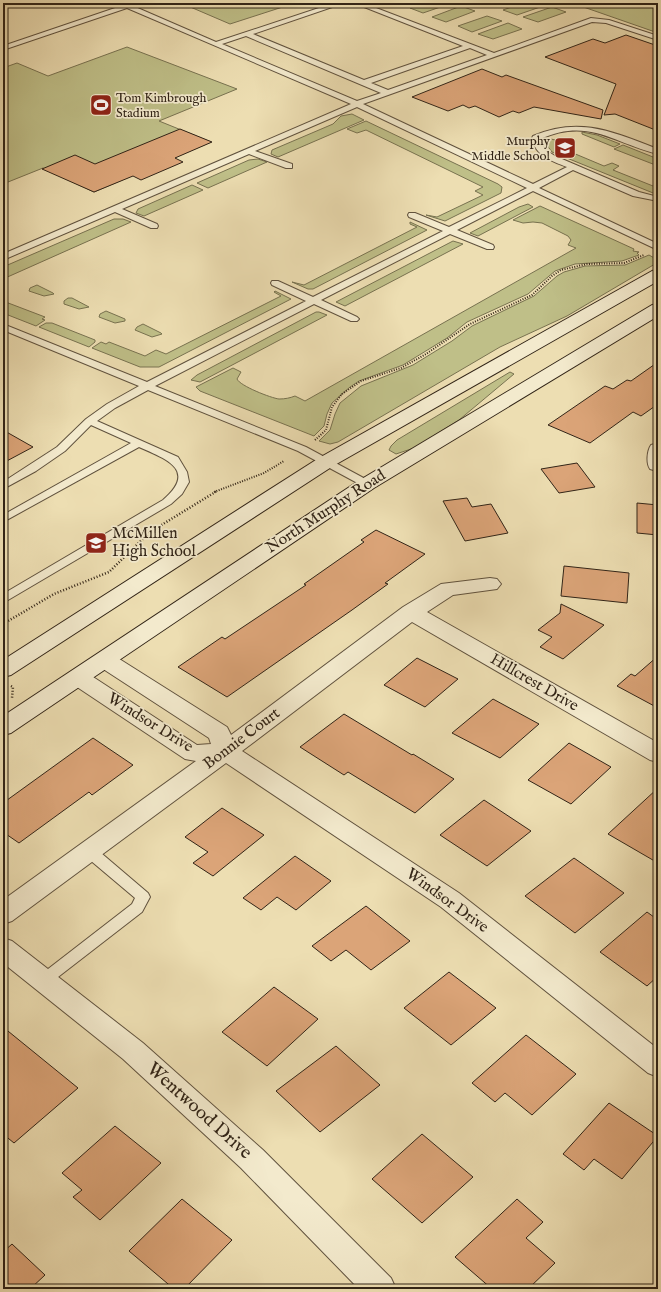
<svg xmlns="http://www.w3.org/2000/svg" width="661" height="1292" font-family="'IM FELL English',serif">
	<rect width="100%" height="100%" fill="#eddeb2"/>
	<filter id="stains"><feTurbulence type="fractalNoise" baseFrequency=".005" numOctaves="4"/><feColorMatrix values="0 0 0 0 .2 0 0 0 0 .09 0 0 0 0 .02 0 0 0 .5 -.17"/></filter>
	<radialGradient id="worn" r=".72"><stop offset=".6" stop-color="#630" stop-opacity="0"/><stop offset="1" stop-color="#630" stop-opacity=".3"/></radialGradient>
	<path fill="#bfbf88" stroke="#787250" d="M181 3H295L230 24Z
		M425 3H452L423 13 410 8Z
		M523 3H540L546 5 517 15 503 10Z
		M572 3H658V33Z
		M461 6 475 11 446 22 432 17Z
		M552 7 566 12 538 22 523 17Z
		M487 16 502 21 472 32 458 26Z
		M508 23 522 29 493 39 478 34Z
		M127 47 237 89 159 121 211 142 94 192 43 168 3 184V68L17 63 48 76Z
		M352 114 364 120 278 157 271 154 272 150 333 124 341 116Z
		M366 121 498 184 502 187 501 193 445 221 426 215 437 217 483 195 475 191 483 187 366 130 357 133 347 129Z
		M582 132 597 135 620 144 614 147 582 134Z
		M551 139 559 141 554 145 604 166 612 163 619 166 613 170 658 188V195L552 152 546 144V141Z
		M623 145 658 159V166L614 149Z
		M258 159 267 162 208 188 197 183 249 160Z
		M192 185 203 190 144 216 136 213 138 209Z
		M528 204 533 207 478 236 470 233 519 207Z
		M540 206 634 249 633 251 639 252 637 253 639 255 622 261 575 264 555 271 528 294 467 322 447 338 403 365 359 381 350 387 332 403 327 414 324 426 314 436 200 391 196 387 233 368 241 372 237 379C240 386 271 398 279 399 285 399 290 398 295 396L305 401 576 248 568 245 571 240 568 236 542 223 533 222 523 223 513 220Z
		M114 219H123L131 222 3 279V267Z
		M410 222 427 230 313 289H308L292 282 304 285 417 227 410 224Z
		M453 241 463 244 345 306 336 302Z
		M649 255 656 259 655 264 567 316 500 347 338 442 330 444 319 441 330 430 335 414 340 403 361 386 413 365 452 341 472 326 534 296 557 276 564 272 585 266 625 265Z
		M37 285 53 293 54 294 44 296 29 291 30 288Z
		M275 291 291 299 159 367H140L92 348 101 342 106 344 109 342 145 356 156 350 166 354 281 296 274 292Z
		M68 298H72L89 307 79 309 64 304V301Z
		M3 301 45 317 42 319 45 320 36 326 3 313Z
		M106 311 125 319V321L115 323 99 317 100 314Z
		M316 312H319L327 315 200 382 191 380 197 375Z
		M46 323H52L95 340V342L89 347 39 327Z
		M143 324 161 333 162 334 152 337 135 330 137 327Z
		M510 372 514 374 459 420 414 448 396 454 389 450 391 446 397 440Z"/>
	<path fill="#dba478" stroke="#312417" d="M626 35 658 46V131L615 114 604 115 616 84 545 57 593 39 605 43Z
		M482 69 502 77 506 75 603 110 601 119 534 107 519 113 513 111 499 117 475 106 469 108 463 105 448 111 412 97Z
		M180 129 212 142 175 158 183 162 141 180 133 176 94 192 42 169 75 155 95 164Z
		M658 362V404L641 416 633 412 590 443 548 425 605 386 613 389 627 380 631 381Z
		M3 430 33 447 3 463Z
		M577 463 595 487 559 493 541 469Z
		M467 498 472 507 491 504 508 533 465 541 443 501Z
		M637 503 658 505V535L637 533Z
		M376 530 425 554 385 583 388 584 352 610 227 697 178 667 222 637 225 639 306 585 304 584 364 542 361 540Z
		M564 566 629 573 627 603 561 596Z
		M561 604 604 625 563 659 540 647 552 637 538 630 560 613Z
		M658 656V708L617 686 631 674 635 676Z
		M417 658 458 679 425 707 384 685Z
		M493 699 539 724 500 758 452 733Z
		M344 714 412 755 413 754 454 779 415 813 348 772 344 775 300 747Z
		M93 738 133 765 92 795 89 792 19 843 3 832V803Z
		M569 743 611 767 571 804 528 780Z
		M658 788V863L608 834Z
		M484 800 531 831 487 866 440 835Z
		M222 808 264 835 213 876 193 863 208 852 185 837Z
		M295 856 331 881 296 910 277 897 261 910 243 898Z
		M574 858 624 893 575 933 525 896Z
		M366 906 410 941 371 970 346 950 331 961 312 946Z
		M647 912 658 920V976L647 986 600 952Z
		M449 972 496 1008 451 1045 404 1008Z
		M274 987 318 1019 267 1066 222 1032Z
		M3 1027 78 1088 14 1143 3 1134Z
		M526 1035 576 1074 532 1115 505 1093 495 1102 472 1083Z
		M336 1046 380 1085 320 1132 276 1091Z
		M609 1103 658 1136 622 1179 594 1159 584 1170 563 1154Z
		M115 1126 161 1163 100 1220 73 1197 82 1190 62 1173Z
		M422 1134 473 1177 422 1223 372 1179Z
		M182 1199 232 1240 184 1289H174L129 1251Z
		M517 1199 543 1222 526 1238 555 1263 528 1289H492L455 1257Z
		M12 1244 45 1275 30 1289H3V1252Z"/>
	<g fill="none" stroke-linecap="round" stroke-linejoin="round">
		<g stroke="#60523e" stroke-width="2">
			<path id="lane" d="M117 3 133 4V6L216 42 334 3H344L253 34 364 80 463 46 354 3H363L494 53 591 18 609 20 658 36V40L606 23 592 22 363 104 533 184 567 167C552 161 535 156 532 138L533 136C580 116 613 132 658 149V154C613 143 589 117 540 139L544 149 555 156 639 192 658 197V201L633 196 573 170 539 188 658 244V250L533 191 457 230 493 245 494 247 493 249H487L450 234 321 300 357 317 359 319 357 321H351L314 304 155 386 306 447 371 482 372 484 371 486H363L298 451 148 390 115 408 97 421 178 457 187 472 189 482 182 494 171 504 3 603V594L163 500C198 470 166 459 139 447L3 522V515L131 443 91 425 65 451 36 471 3 489V482L57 447 86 419 107 404 139 386 3 330V324L147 382 306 301 272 285 271 283 272 281H278L313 297 443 231 409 217 408 215 409 213H415L449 227 527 188 357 107 255 151 292 164V168H286L249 154 122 209 157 224 158 226 157 228H151L115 212 3 260V254L351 104 127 8 3 50V46L121 6ZM246 36 381 93 357 101 222 44ZM470 48 487 55 388 90 371 83Z
				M89 846 94 847 148 893 150 897 142 912 49 984 44 986 39 984 37 980 39 976 132 904 135 898 84 855 82 851 84 847Z"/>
		</g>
		<g stroke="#60523e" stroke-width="2">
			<path id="street" d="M658 443V471H657L650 469C646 463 647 451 651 445Z
				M490 578 497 579 501 584 497 589 453 595 427 612 658 743V762L650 760 412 622 242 751 459 893 658 1049V1077L648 1073 441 907 226 763 12 921 3 924V900L196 761 185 759 71 683 68 678 71 673 79 671 87 673 197 745 211 744 209 738 97 665 94 660 97 655 105 653 113 655 227 727 231 735 403 607 441 584Z
				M3 938 12 941 143 1043 263 1150 391 1278 396 1289H359L241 1168 123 1059 3 963Z"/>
		</g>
		<g stroke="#312417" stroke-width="2">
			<path id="secondary" d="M658 269V281L333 466 11 675 3 677V660L319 458 652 271Z
				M658 304V316L374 488 11 733 3 735V716L360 480 652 305Z"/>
		</g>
		<path stroke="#312417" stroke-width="2" stroke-dasharray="1 1.5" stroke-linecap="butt" d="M315 440 326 430 332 407 342 394 361 381 401 368 426 354 470 324 532 295 552 276 561 270 587 264 624 263 644 255
			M214 492 264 473 284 461"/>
		<path stroke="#312417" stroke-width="2.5" stroke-dasharray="1 2" stroke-linecap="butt" d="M3 624 54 594 109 572 150 532 217 491
			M11 686 13 687 12 698"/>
		<use href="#lane" fill="#f3eacd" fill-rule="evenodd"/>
		<use href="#street" fill="#f3eacd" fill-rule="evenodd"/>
		<use href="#secondary" fill="#f3eacd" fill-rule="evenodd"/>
	</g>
	<defs>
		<g id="stadium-square" transform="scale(1.15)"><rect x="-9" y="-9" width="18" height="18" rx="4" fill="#8f2418" stroke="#f3eacd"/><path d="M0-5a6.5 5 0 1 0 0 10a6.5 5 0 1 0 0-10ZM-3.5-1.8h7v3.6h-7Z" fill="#fff"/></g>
		<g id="school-square" transform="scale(1.15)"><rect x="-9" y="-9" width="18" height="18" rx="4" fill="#8f2418" stroke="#f3eacd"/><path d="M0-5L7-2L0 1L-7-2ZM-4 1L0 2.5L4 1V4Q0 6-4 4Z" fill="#fff"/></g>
	</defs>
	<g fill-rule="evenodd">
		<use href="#stadium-square" x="101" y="105"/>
		<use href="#school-square" x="565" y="148"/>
		<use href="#school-square" x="96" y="543"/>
	</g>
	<g text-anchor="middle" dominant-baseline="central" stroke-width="3.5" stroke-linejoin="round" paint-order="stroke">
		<g font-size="13" fill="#312417" stroke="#f3eacd" text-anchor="start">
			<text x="116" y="98">Tom Kimbrough<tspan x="116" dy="15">Stadium</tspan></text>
			<text x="550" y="141" text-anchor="end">Murphy<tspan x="550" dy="15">Middle School</tspan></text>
		</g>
		<g font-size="16" fill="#312417" stroke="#f3eacd">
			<text transform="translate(326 512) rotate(-33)">North Murphy Road</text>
			<text transform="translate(534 683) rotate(30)">Hillcrest Drive</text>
			<text transform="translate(150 723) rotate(32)">Windsor Drive</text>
			<text transform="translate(242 739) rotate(-37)">Bonnie Court</text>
			<text transform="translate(447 901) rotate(36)">Windsor Drive</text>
		</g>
		<g font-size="16" fill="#312417" stroke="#f3eacd" text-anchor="start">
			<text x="112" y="534">McMillen<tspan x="112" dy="18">High School</tspan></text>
		</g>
		<g font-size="19" fill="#312417" stroke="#f3eacd">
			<text transform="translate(199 1111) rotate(42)">Wentwood Drive</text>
		</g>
	</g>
	<rect width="661" height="1292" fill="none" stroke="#eddeb2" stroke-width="16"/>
	<rect x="4" y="4" width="653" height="1284" fill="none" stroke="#312417" stroke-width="2"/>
	<rect x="8" y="8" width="645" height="1276" fill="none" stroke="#312417"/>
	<rect width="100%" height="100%" filter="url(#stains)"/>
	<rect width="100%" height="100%" fill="url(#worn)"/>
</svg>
